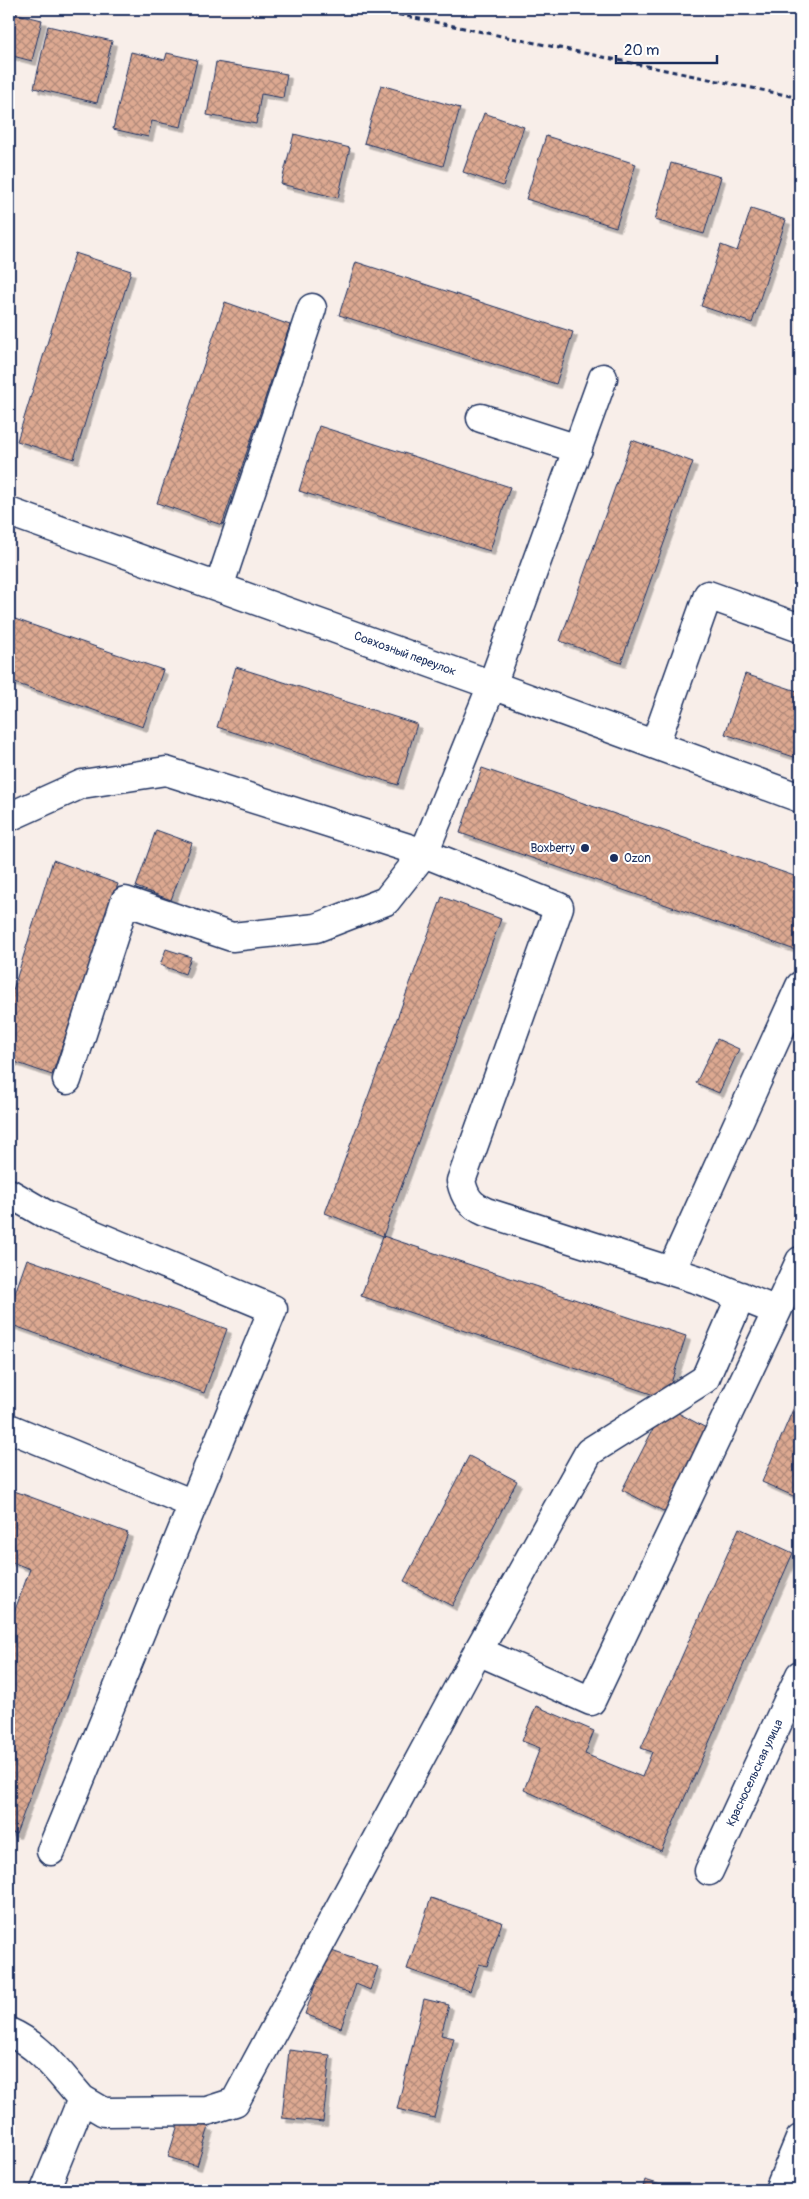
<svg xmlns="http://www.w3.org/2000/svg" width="809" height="2199" font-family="Pangolin,sans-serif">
	<defs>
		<pattern id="building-cross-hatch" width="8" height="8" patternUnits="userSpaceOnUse" patternTransform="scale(1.25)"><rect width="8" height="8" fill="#dda991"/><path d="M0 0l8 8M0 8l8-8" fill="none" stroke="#b28a7a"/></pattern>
		<filter id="shadow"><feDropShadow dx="4.5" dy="4.5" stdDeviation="0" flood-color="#0004"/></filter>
	</defs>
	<rect width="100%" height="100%" fill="#f8eee9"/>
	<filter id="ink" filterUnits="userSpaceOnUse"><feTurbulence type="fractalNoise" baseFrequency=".02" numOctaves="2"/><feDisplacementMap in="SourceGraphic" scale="10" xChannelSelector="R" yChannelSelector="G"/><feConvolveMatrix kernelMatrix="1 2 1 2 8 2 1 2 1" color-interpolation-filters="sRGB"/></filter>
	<g filter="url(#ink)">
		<path fill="url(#building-cross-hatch)" stroke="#1b2f5e" filter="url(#shadow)" d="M9 12 42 20 32 61 9 55Z
			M48 26 112 41 97 103 34 88Z
			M131 52 165 60 167 53 197 60 181 127 152 121 148 137 113 129Z
			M216 62 287 74 283 98 261 94 256 124 207 115Z
			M381 85 460 108 443 166 364 143Z
			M484 113 524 127 503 186 463 172Z
			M294 134 350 148 338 198 281 184Z
			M546 136 636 164 616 227 526 199Z
			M671 163 721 177 704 234 655 220Z
			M751 209 786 220 752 323 701 306 721 245 737 251Z
			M75 253 131 271 74 459 17 441Z
			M356 262 573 332 556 384 339 315Z
			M225 302 290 325 222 525 157 503Z
			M319 426 510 487 490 551 299 491Z
			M632 440 693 462 621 663 560 641Z
			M9 617 163 670 143 727 9 681Z
			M236 667 417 724 398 785 217 727Z
			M745 674 800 692V759L725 734Z
			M482 768 800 878V944L798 951 460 833Z
			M156 830 192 843 171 900 136 887Z
			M53 860 118 884 52 1075 9 1060V1003Z
			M442 897 501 919 383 1236 325 1213Z
			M166 949 191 957 185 974 160 965Z
			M717 1039 739 1049 719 1093 696 1083Z
			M383 1236 686 1336 666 1399 361 1296Z
			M27 1259 227 1329 204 1393 9 1324V1310Z
			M800 1393V1499L762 1482Z
			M665 1406 708 1429 665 1512 622 1490Z
			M469 1456 517 1481 452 1606 404 1581Z
			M9 1489 128 1533 16 1834 9 1832V1626L30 1569 9 1561Z
			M739 1528 793 1553 661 1851 524 1790 540 1748 522 1741 536 1706 594 1731 585 1754 642 1777 652 1752 641 1748Z
			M431 1898 502 1922 487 1966 479 1964 470 1991 407 1969Z
			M323 1948 378 1967 370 1990 356 1984 341 2028 305 2014 319 1974Z
			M424 1999 449 2005 441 2035 454 2038 434 2118 397 2109Z
			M289 2050 330 2055 323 2122 282 2118Z
			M180 2118 209 2127 197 2166 168 2157Z
			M645 2180 677 2190H642Z"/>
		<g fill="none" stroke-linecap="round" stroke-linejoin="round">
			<g stroke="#1b2f5e" stroke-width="31">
				<path id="minor" d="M603 378 492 685 424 853 559 907 461 1181C465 1198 470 1205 486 1212L702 1281 777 1311 800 1261
					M481 418 578 449
					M9 512 492 685 800 798
					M219 587 312 308
					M655 744 708 595 800 628
					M9 817 82 784 166 771 424 853 386 901 316 928 232 937 125 901 67 1080
					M9 1193 47 1215 273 1309 51 1851
					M671 1271 800 986
					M9 1428 193 1504
					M478 1651 589 1452 705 1379 741 1296
					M709 1871 800 1675
					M9 2032C41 2046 59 2073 82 2099L45 2190
					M82 2099 104 2112 207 2111 235 2102 478 1651 591 1701 777 1311
					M779 2190 800 2139"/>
			</g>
			<path stroke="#1b2f5e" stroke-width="3" stroke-dasharray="5 4" stroke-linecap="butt" d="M372 9 800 98"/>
			<use href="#minor" stroke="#fff" stroke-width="28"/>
		</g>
	</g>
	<g fill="#1b2f5e" stroke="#fff" stroke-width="2">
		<circle cx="585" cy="848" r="5"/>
		<circle cx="614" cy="858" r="5"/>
	</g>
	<g text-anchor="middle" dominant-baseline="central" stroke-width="4" stroke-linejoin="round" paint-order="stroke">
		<g font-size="12" fill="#1b2f5e" stroke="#fff">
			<text transform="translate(405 654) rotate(20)">Совхозный переулок</text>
			<text transform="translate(755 1773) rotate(-65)">Красносельская улица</text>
		</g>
		<g font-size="12" fill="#1b2f5e" stroke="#fff" text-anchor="end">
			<text x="575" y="848">Boxberry</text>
			<text x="624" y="858" text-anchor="start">Ozon</text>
		</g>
	</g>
	<rect width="809" height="2199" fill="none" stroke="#fff" stroke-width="30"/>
	<rect x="15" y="15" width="779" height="2169" fill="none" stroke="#1b2f5e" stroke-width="2" filter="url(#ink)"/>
	<path d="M616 55v8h101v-8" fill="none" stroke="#1b2f5e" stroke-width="2.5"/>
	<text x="624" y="55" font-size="15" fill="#1b2f5e" stroke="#ffffff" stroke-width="4" paint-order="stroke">20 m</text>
</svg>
